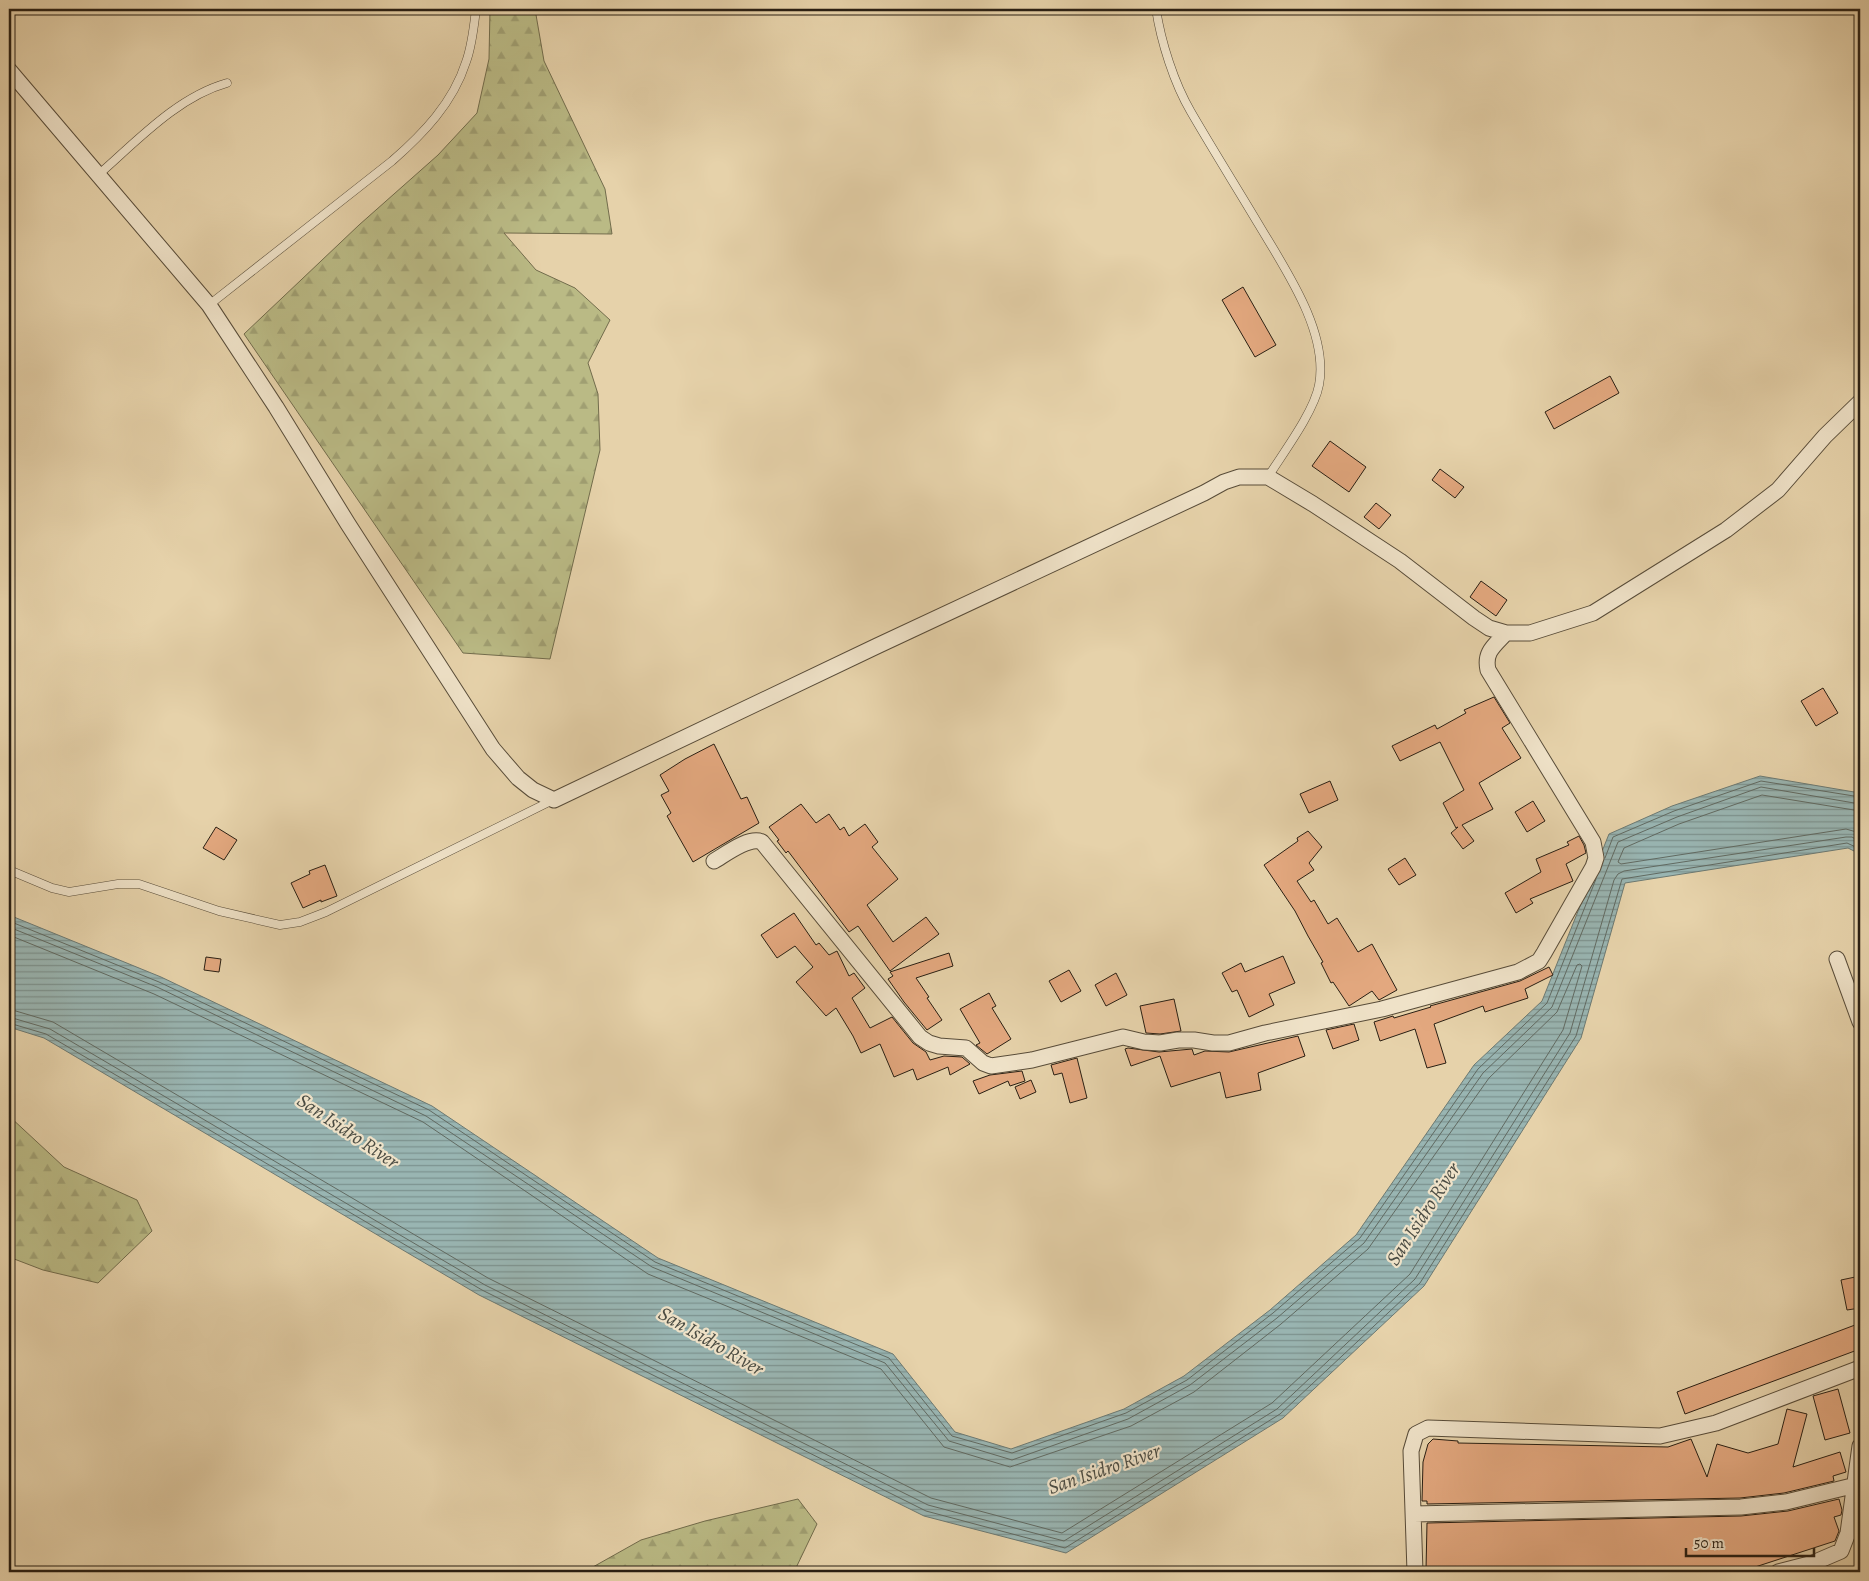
<svg xmlns="http://www.w3.org/2000/svg" width="1869" height="1581" font-family="Alegreya,serif">
	<defs>
		<pattern id="forest-firs" width="22" height="20" patternUnits="userSpaceOnUse" patternTransform="scale(1.25)"><rect width="22" height="20" fill="#baba85"/><path d="M5 1l3.5 6h-7zM16 11l3.5 6h-7z" fill="#a09f72"/></pattern>
		<pattern id="water-rules" width="6" height="5" patternUnits="userSpaceOnUse" patternTransform="scale(1.25)"><rect width="6" height="5" fill="#99b5b2"/><path d="M0 2.5h6" fill="none" stroke="#7d9390"/></pattern>
	</defs>
	<rect width="100%" height="100%" fill="#e6d2aa"/>
	<filter id="stains"><feTurbulence type="fractalNoise" baseFrequency=".004" numOctaves="4"/><feColorMatrix values="0 0 0 0 .2 0 0 0 0 .09 0 0 0 0 .02 0 0 0 .5 -.17"/></filter>
	<radialGradient id="worn" r=".72"><stop offset=".6" stop-color="#630" stop-opacity="0"/><stop offset="1" stop-color="#630" stop-opacity=".3"/></radialGradient>
	<path fill="url(#forest-firs)" stroke="#726c4c" d="M490 9H535L544 61 605 189 612 234 504 233 536 270 575 288 610 320 588 363 598 394 600 450 550 659 463 653 244 334 359 225 438 155 477 113 489 59Z
		M9 1116 64 1167 137 1200 152 1231 98 1283 43 1270 9 1257Z
		M798 1499 817 1524 794 1572H584L641 1540 705 1521Z"/>
	<path fill="url(#water-rules)" stroke="#6c7972" d="M1760 776 1860 793V854L1848 848 1625 883 1581 1038 1424 1286 1283 1418 1066 1553 924 1516 479 1295 44 1038 9 1027V915L161 977 432 1106 658 1258 893 1354 955 1432 1011 1449 1124 1409 1184 1376 1270 1310 1356 1235 1474 1065 1542 1001 1609 834 1672 806Z"/>
	<g fill="none" stroke-linecap="round" stroke-linejoin="round">
		<path stroke="#616a62" stroke-width="1" d="M1860 811 1762 795 1679 824 1624 848 1618 862 1621 864 1846 829 1860 833
			M1605 858 1613 837 1674 811 1761 781 1860 797
			M9 921 159 982 429 1110 655 1262 889 1358 952 1436 1012 1453 1126 1413 1187 1380 1273 1313 1360 1238 1478 1069 1547 1003 1596 879
			M9 927 157 987 426 1116 652 1267 885 1363 949 1441 1012 1460 1128 1419 1190 1385 1277 1318 1364 1243 1483 1073 1552 1007 1618 842 1677 817 1761 787 1860 804
			M9 935 154 994 423 1122 648 1274 881 1369 944 1447 1010 1467 1131 1426 1194 1392 1281 1324 1368 1249 1489 1078 1557 1012 1577 965 1580 964 1582 966 1563 1030 1410 1274 1272 1403 1062 1533 931 1498 488 1278 53 1022 9 1009
			M9 1017 50 1029 485 1285 928 1505 1064 1541 1277 1409 1415 1279 1570 1033 1614 880 1618 874 1624 871 1846 837H1852L1860 842
			M9 1023 46 1034 482 1290 926 1511 1065 1548 1280 1414 1420 1283 1576 1036 1622 879 1847 843 1860 849"/>
	</g>
	<path fill="#e3a87f" stroke="#291f13" d="M1243 287 1276 345 1255 357 1222 300Z
		M1610 376 1619 393 1554 429 1545 412Z
		M1330 441 1366 467 1349 492 1312 466Z
		M1440 469 1464 487 1455 498 1432 480Z
		M1376 503 1391 515 1379 529 1364 517Z
		M1481 581 1507 600 1496 616 1470 597Z
		M1823 688 1838 713 1816 726 1801 701Z
		M1494 697 1510 723 1502 728 1521 758 1479 783 1493 809 1462 825 1474 841 1463 849 1451 833 1458 827 1456 828 1443 803 1464 790 1440 742 1400 761 1392 746 1435 725 1437 729 1466 713 1464 710Z
		M714 744 741 799 747 797 759 823 693 862 667 816 671 813 661 795 669 791 660 775 685 759Z
		M1330 781 1338 800 1309 813 1300 794Z
		M1533 801 1545 821 1527 832 1515 812Z
		M801 804 816 823 829 814 840 830 844 827 849 836 865 824 878 842 872 847 898 879 867 905 893 942 926 917 939 934 890 971 858 926 849 932 788 851 786 853 777 841 779 840 769 827Z
		M216 827 237 840 224 860 203 848Z
		M1308 831 1322 847 1309 863 1314 870 1297 881 1311 902 1314 900 1328 924 1337 918 1358 952 1372 944 1397 990 1379 1000 1372 991 1349 1006 1333 982 1331 983 1321 963 1323 962 1308 936 1295 911 1264 865 1298 841 1297 838Z
		M1579 836 1584 845 1586 853 1566 864 1573 881 1530 899 1533 903 1516 913 1505 893 1541 872 1536 859 1569 845 1567 842Z
		M1405 858 1416 875 1399 885 1388 869Z
		M325 865 337 896 321 902V900L303 908 291 883 310 874 309 871Z
		M794 913 816 945 819 943 829 955 837 951 849 976 854 973 865 988 852 998 870 1028 892 1017 913 1043 926 1052 930 1060 944 1056 962 1057 970 1064 950 1075 948 1067 917 1080 913 1069 894 1077 880 1044 861 1053 853 1036 836 1008 826 1016 796 982 813 967 795 946 777 958 761 935Z
		M949 953 953 966 916 978 929 997 927 998 942 1020 927 1030 904 1002 888 979 893 976 890 972Z
		M1283 956 1295 983 1269 994 1274 1005 1249 1017 1237 990 1232 992 1222 973 1241 963 1245 972Z
		M206 957 221 959 219 972 204 970Z
		M1549 967 1553 975 1525 989 1528 998 1485 1012 1483 1006 1434 1024 1446 1063 1427 1068 1415 1029 1380 1041 1374 1022 1393 1016 1394 1018 1431 1007 1430 1006 1520 981Z
		M1069 970 1081 991 1061 1002 1049 981Z
		M1116 973 1127 995 1106 1006 1095 985Z
		M989 993 996 1006 992 1008 1011 1039 987 1054 976 1045 980 1043 960 1009Z
		M1174 999 1181 1031 1160 1034 1146 1033 1140 1006Z
		M1354 1024 1359 1040 1333 1049 1326 1030Z
		M1298 1036 1305 1056 1258 1073 1261 1090 1226 1098 1220 1072 1171 1087 1160 1056 1131 1066 1125 1049 1128 1048 1159 1052 1192 1049 1194 1055 1205 1051 1229 1052Z
		M1077 1058 1087 1098 1070 1103 1062 1073 1054 1075 1051 1065Z
		M1022 1071 1025 1081 1010 1086 1008 1081 979 1094 973 1081 990 1075Z
		M1031 1080 1036 1092 1020 1099 1015 1087Z
		M1860 1276V1308L1847 1310 1841 1280Z
		M1855 1325 1860 1339V1349L1685 1414 1677 1392Z
		M1838 1389 1850 1433 1825 1440 1813 1396Z
		M1787 1409 1807 1414 1793 1467 1840 1452 1846 1472 1833 1476 1834 1481 1784 1493 1740 1498 1427 1504V1501H1422L1423 1462 1428 1444 1433 1439 1458 1441V1443L1668 1447 1691 1439 1707 1477 1717 1444 1748 1453 1778 1444Z
		M1839 1499 1842 1510 1841 1515 1834 1517 1839 1531 1835 1541 1749 1569 1426 1570 1427 1523 1741 1516 1788 1511Z"/>
	<g fill="none" stroke-linecap="round" stroke-linejoin="round">
		<g stroke="#584c39" stroke-width="9">
			<path id="service" d="M1156 9C1161 42 1174 83 1191 112 1213 150 1237 188 1259 225 1285 269 1329 332 1319 385 1314 412 1283 453 1268 477
				M98 175C136 142 177 97 227 83
				M209 305 392 161C423 134 453 103 466 62 472 46 474 26 476 9
				M9 870 52 888 69 892 118 884H139L219 911 280 925 300 922 326 912 553 800"/>
		</g>
		<g stroke="#584c39" stroke-width="17">
			<path id="minor" d="M9 70 209 305 276 407 348 524 493 749 518 778 533 790 554 800 877 646 1204 493 1224 482 1239 477H1268L1313 504 1400 561 1474 618 1489 628 1506 633H1530L1593 613 1726 530 1778 490 1825 436 1860 402
				M714 861C726 854 749 836 762 842L920 1037 929 1043 939 1046 966 1048 983 1063 991 1066 1032 1060 1123 1037 1144 1042 1160 1043 1178 1040H1194L1213 1043H1229L1265 1033 1382 1009 1518 972 1539 961 1544 953 1593 867 1596 858 1593 842 1488 670C1484 652 1494 646 1506 633
				M1837 959 1860 1022
				M1414 1514 1741 1507 1786 1502 1856 1485
				M1415 1572 1411 1451 1416 1434 1428 1428 1660 1436 1716 1423 1860 1368
				M1778 1572 1813 1563 1841 1551 1848 1533 1860 1446"/>
		</g>
		<use href="#service" stroke="#efe2c8" stroke-width="8"/>
		<use href="#minor" stroke="#efe2c8" stroke-width="15"/>
	</g>
	<g text-anchor="middle" dominant-baseline="central" stroke-width="4.5" stroke-linejoin="round" paint-order="stroke">
		<g font-size="20" font-style="italic" fill="#4b4c43" stroke="#efe2c8">
			<text transform="translate(348 1131) rotate(34)">San Isidro River</text>
			<text transform="translate(1423 1214) rotate(-57)">San Isidro River</text>
			<text transform="translate(711 1341) rotate(30)">San Isidro River</text>
			<text transform="translate(1104 1469) rotate(-19)">San Isidro River</text>
		</g>
	</g>
	<rect width="1869" height="1581" fill="none" stroke="#e6d2aa" stroke-width="30"/>
	<rect x="10" y="10" width="1849" height="1561" fill="none" stroke="#291f13" stroke-width="2.5"/>
	<rect x="15" y="15" width="1839" height="1551" fill="none" stroke="#291f13"/>
	<path d="M1686 1548v8h128v-8" fill="none" stroke="#291f13" stroke-width="2.5"/>
	<text x="1694" y="1548" font-size="15" fill="#291f13" stroke="#efe2c8" stroke-width="4" paint-order="stroke">50 m</text>
	<rect width="100%" height="100%" filter="url(#stains)"/>
	<rect width="100%" height="100%" fill="url(#worn)"/>
</svg>
